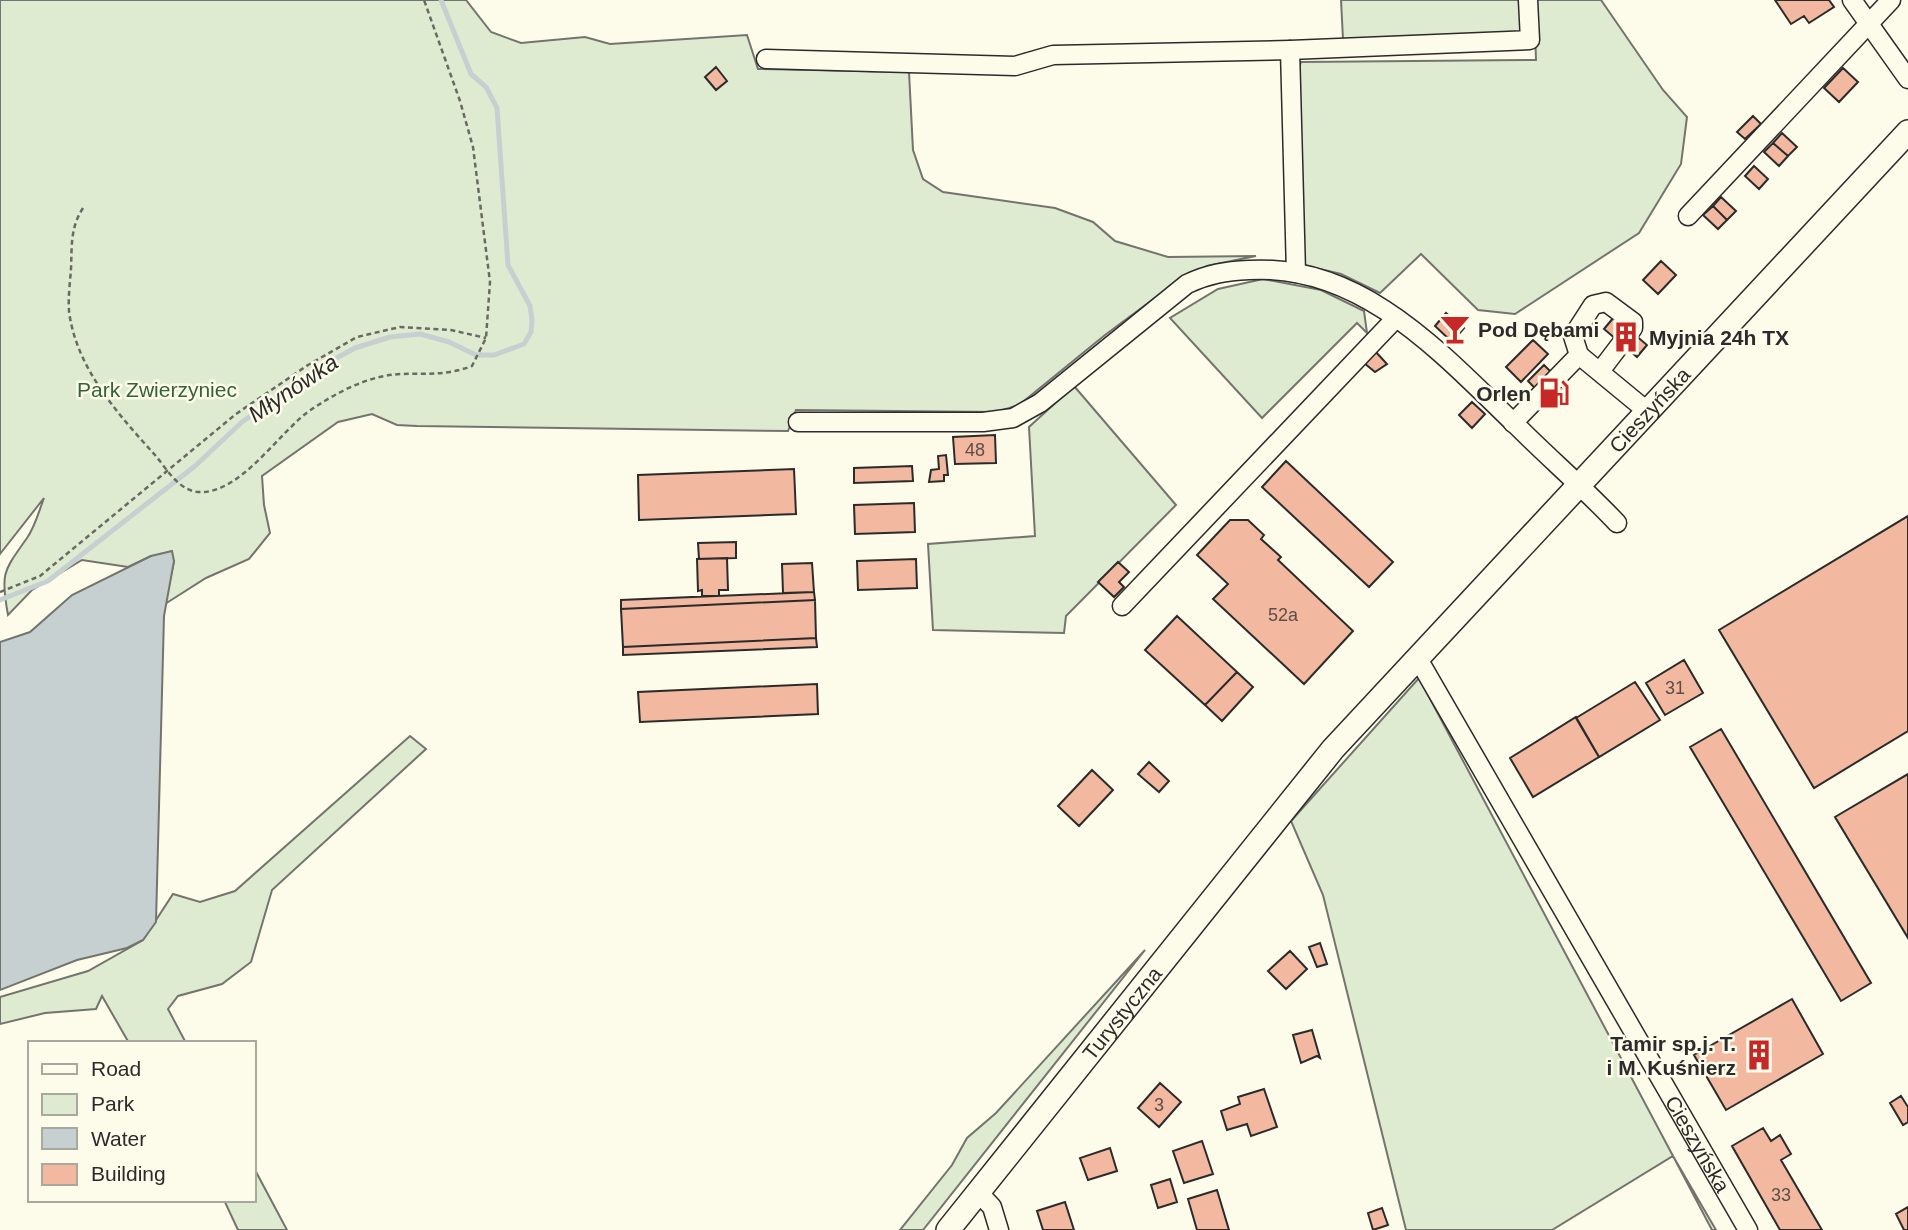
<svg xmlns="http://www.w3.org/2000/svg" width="1908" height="1230" font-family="Arial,sans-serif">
	<rect width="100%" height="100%" fill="#fdfbea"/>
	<path fill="#deebd1" stroke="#74746e" stroke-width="2" d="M0 0H466L491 32 521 43 585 37 610 44 747 35 758 69 909 72 913 150 923 179 943 192 1055 208 1093 222 1115 241 1168 257 1256 256 1207 266 1179 280 1105 335 1019 405 996 412 796 410 788 431 417 426 397 425 372 414 338 422 262 476 264 505 270 533 249 559 206 578 165 604 174 561 151 556 128 567 82 560 32 590 8 615C0 572 4 571 27 538 35 527 39 511 44 498L0 554Z
		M1341 0H1521L1523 33 1343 39Z
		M1534 0H1601L1663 90 1687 117 1681 164 1639 233 1515 314 1478 310 1421 254 1380 293 1341 274 1303 265 1296 75 1301 62 1536 60Z
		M1263 279 1321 290 1364 311 1367 333 1357 323 1262 418 1170 318 1218 289Z
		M1074 386 1176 505 1066 616 1064 633 933 630 928 544 1035 536 1029 427Z
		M1419 678 1673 1156 1716 1230H1712L1673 1156 1552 1230H1406L1323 895 1291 821Z
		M410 736 426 749 272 890 251 962 222 984 178 996 168 1009 186 1043H129L102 996 96 1009 45 1013 0 1024V997L88 971 143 940 173 894 200 902 235 891Z
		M1145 950 923 1230H900L952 1165 967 1138 996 1113Z
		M254 1168 287 1230H238L224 1200H254Z"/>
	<path fill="#c7d0d0" stroke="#74746e" stroke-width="2" d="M172 551 174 561 164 616 156 922 143 940 127 948 77 960 0 990V642L30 632 72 595 151 556Z"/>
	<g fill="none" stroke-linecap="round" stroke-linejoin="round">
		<path stroke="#c7d0d0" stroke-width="5" d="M0 600 48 581 195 466 242 422 318 368 355 348 390 337 420 334 449 342 476 355H494L524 344 531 332 532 320 530 306 508 265 497 108 486 87 471 74 441 0"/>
	</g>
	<path fill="#f2b8a0" stroke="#2b2b2b" stroke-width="2" d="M1775 0H1829L1834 7 1809 23 1804 16 1791 24Z
		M716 67 727 81 716 90 705 77Z
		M1843 68 1858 82 1839 102 1824 88Z
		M1753 116 1761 124 1745 139 1737 132Z
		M1782 133 1797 147 1788 156 1773 143Z
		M1773 143 1788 156 1779 166 1764 152Z
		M1754 166 1768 179 1759 189 1745 176Z
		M1721 197 1736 211 1727 220 1713 206Z
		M1713 206 1727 220 1718 229 1703 215Z
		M1661 261 1676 275 1658 294 1643 280Z
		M1446 313 1464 328 1452 342 1435 326Z
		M1614 317 1647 345 1637 357 1604 329Z
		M1533 340 1548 354 1521 382 1506 367Z
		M1375 351 1387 364 1375 372 1364 363Z
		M1544 365 1567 388 1551 405 1528 381Z
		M1472 402 1485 414 1472 428 1459 415Z
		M995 435 996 463 955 464 953 437Z
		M946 455 948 475H944V481L929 482 931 470 939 469 938 456Z
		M1286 461 1393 562 1369 587 1262 487Z
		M912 466 913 481 854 483V468Z
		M794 469 796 514 639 520 638 475Z
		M914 503 915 532 855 534 854 505Z
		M1908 516V731L1814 788 1719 630Z
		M1230 520H1248L1264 535 1261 539 1281 557 1278 560 1353 631 1304 684 1213 599 1228 584 1197 555Z
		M736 542V558L699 559 698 543Z
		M727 558 728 590H719V596H702V590L698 591 697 559Z
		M916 559 917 588 858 590 857 561Z
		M1118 562 1129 572 1119 582 1124 587 1114 597 1098 582Z
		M812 563 814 592 783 593 782 564Z
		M814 592 815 600 621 609V600Z
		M815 600 816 638 623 647 621 609Z
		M1177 616 1237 672 1205 705 1145 650Z
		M816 638 817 647 623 655V647Z
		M1684 660 1703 693 1665 715 1646 683Z
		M1237 672 1253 687 1222 721 1205 705Z
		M1635 682 1660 720 1599 757 1576 718Z
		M817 684 818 714 640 722 638 692Z
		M1576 717 1599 757 1533 797 1510 758Z
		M1721 729 1871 983 1841 1001 1690 747Z
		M1149 762 1169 781 1159 792 1138 774Z
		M1092 770 1113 790 1079 826 1058 806Z
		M1908 774V938L1835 817Z
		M1320 943 1327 964 1317 967 1309 947Z
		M1290 951 1307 969 1286 989 1268 971Z
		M1792 999 1823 1054 1726 1110 1694 1055Z
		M1312 1030 1320 1058 1317 1056 1301 1063 1293 1035Z
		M1160 1083 1181 1102 1159 1127 1138 1108Z
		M1264 1089 1277 1127 1251 1136 1247 1124 1227 1130 1221 1111 1240 1104 1238 1097Z
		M1901 1096 1908 1107V1122L1903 1125 1890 1103Z
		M1763 1128 1771 1141 1780 1135 1791 1154 1781 1160 1822 1230H1780L1732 1146Z
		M1202 1141 1213 1174 1184 1183 1173 1151Z
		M1110 1148 1117 1171 1088 1180 1080 1158Z
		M1170 1179 1177 1202 1158 1208 1151 1185Z
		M1217 1190 1229 1230H1197L1188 1199Z
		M1065 1202 1074 1230H1043L1037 1211Z
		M1908 1207V1230H1904L1896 1214Z
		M1382 1208 1388 1225 1373 1230 1368 1213Z"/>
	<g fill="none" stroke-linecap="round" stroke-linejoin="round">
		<g stroke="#2b2b2b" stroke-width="21">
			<g id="minor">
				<path d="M1852 0 1908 79"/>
				<path d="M1290 50 1296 273"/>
				<path d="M766 59 1015 66 1053 55 1290 50 1530 40 1528 0"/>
				<path d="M1688 216 1891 0"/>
				<path d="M1579 355 1573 336 1593 305 1606 302 1633 322V328L1601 370"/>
				<path d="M798 422H983L1013 418 1040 403 1187 284C1208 274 1226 271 1249 270 1362 263 1443 355 1517 426 1550 459 1585 489 1617 523"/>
				<path d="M1513 423 1579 355 1647 411"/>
				<path d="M1122 606 1396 318"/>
				<path id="s1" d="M1417 657 1748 1230"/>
				<path d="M978 1192 992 1207 999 1230"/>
			</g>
		</g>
		<g stroke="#2b2b2b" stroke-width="26">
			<g id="major">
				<path id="s2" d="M948 1230 1333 749 1908 132"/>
			</g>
		</g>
		<path stroke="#6a6964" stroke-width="2.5" stroke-dasharray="5 3.5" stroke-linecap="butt" d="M83 208C70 228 72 246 71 269 70 282 68 298 69 311 76 368 118 414 155 455 167 469 178 490 198 492 241 495 280 430 312 409 338 392 367 376 400 374 428 373 445 376 472 366L486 338 490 282 473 147 460 101 424 0
			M0 592 40 576 236 414 308 365 357 337 400 327 451 330 486 338"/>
		<use href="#minor" stroke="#fdfbea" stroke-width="18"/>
		<use href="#major" stroke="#fdfbea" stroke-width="23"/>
	</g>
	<defs>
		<g id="bar-bare" transform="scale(2.415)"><path d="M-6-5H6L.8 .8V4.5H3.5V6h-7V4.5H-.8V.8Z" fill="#c62828" stroke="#fdfbea" stroke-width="2.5" paint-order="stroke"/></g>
		<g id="building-bare" transform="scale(2.415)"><path d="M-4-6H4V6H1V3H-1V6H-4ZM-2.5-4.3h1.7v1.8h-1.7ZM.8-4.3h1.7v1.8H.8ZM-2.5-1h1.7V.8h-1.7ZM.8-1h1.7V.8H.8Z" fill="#c62828" stroke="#fdfbea" stroke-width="2.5" paint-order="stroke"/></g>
		<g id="fuel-bare" transform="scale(2.415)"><path d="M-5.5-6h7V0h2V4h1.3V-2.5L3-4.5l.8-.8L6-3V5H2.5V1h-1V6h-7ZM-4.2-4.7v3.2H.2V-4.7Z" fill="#c62828" stroke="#fdfbea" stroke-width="2.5" paint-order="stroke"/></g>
	</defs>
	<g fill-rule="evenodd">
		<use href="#bar-bare" x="1455" y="329"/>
		<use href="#building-bare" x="1626" y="337"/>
		<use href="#fuel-bare" x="1554" y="393"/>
		<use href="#building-bare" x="1759" y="1055"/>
	</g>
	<g text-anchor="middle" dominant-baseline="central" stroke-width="5" stroke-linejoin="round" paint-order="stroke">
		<g font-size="18" fill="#5d4e48">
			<text x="975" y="450">48</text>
			<text x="1283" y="615">52a</text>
			<text x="1675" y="688">31</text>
			<text x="1159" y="1105">3</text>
			<text x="1781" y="1195">33</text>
		</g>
		<g font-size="21" font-weight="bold" fill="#2b2b2b" stroke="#fdfbea" text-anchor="start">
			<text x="1478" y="329">Pod Dębami</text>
			<text x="1649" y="337">Myjnia 24h TX</text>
			<text x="1531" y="393" text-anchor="end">Orlen</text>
			<text x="1736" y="1043" text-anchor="end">Tamir sp.j. T.<tspan x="1736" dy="24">i M. Kuśnierz</tspan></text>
		</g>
		<g font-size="21" fill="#34623c" stroke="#fdfbea">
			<text x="157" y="389">Park Zwierzyniec</text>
		</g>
		<g font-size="21" fill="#2b2b2b" stroke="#fdfbea">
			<text stroke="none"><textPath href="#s2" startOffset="1080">Cieszyńska</textPath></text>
			<text stroke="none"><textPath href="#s2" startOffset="278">Turystyczna</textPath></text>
			<text stroke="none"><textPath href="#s1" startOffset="562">Cieszyńska</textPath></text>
		</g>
		<g font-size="23" font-style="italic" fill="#2b2b2b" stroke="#fdfbea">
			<text transform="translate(293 388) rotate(-34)">Młynówka</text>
		</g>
	</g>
	<rect x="28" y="1041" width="228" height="161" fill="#fdfbea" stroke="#a9a89e" stroke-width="2"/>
	<rect x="42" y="1064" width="35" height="10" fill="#fdfbea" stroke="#a9a89e" stroke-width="2"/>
	<text x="91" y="1076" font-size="21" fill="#2b2b2b">Road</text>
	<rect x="42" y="1094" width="35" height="21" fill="#deebd1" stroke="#a9a89e" stroke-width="2"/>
	<text x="91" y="1111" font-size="21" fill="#2b2b2b">Park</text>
	<rect x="42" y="1128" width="35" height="21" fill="#c7d0d0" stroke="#a9a89e" stroke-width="2"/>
	<text x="91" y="1146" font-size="21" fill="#2b2b2b">Water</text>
	<rect x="42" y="1164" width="35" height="21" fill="#f2b8a0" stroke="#a9a89e" stroke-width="2"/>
	<text x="91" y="1181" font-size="21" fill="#2b2b2b">Building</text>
</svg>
